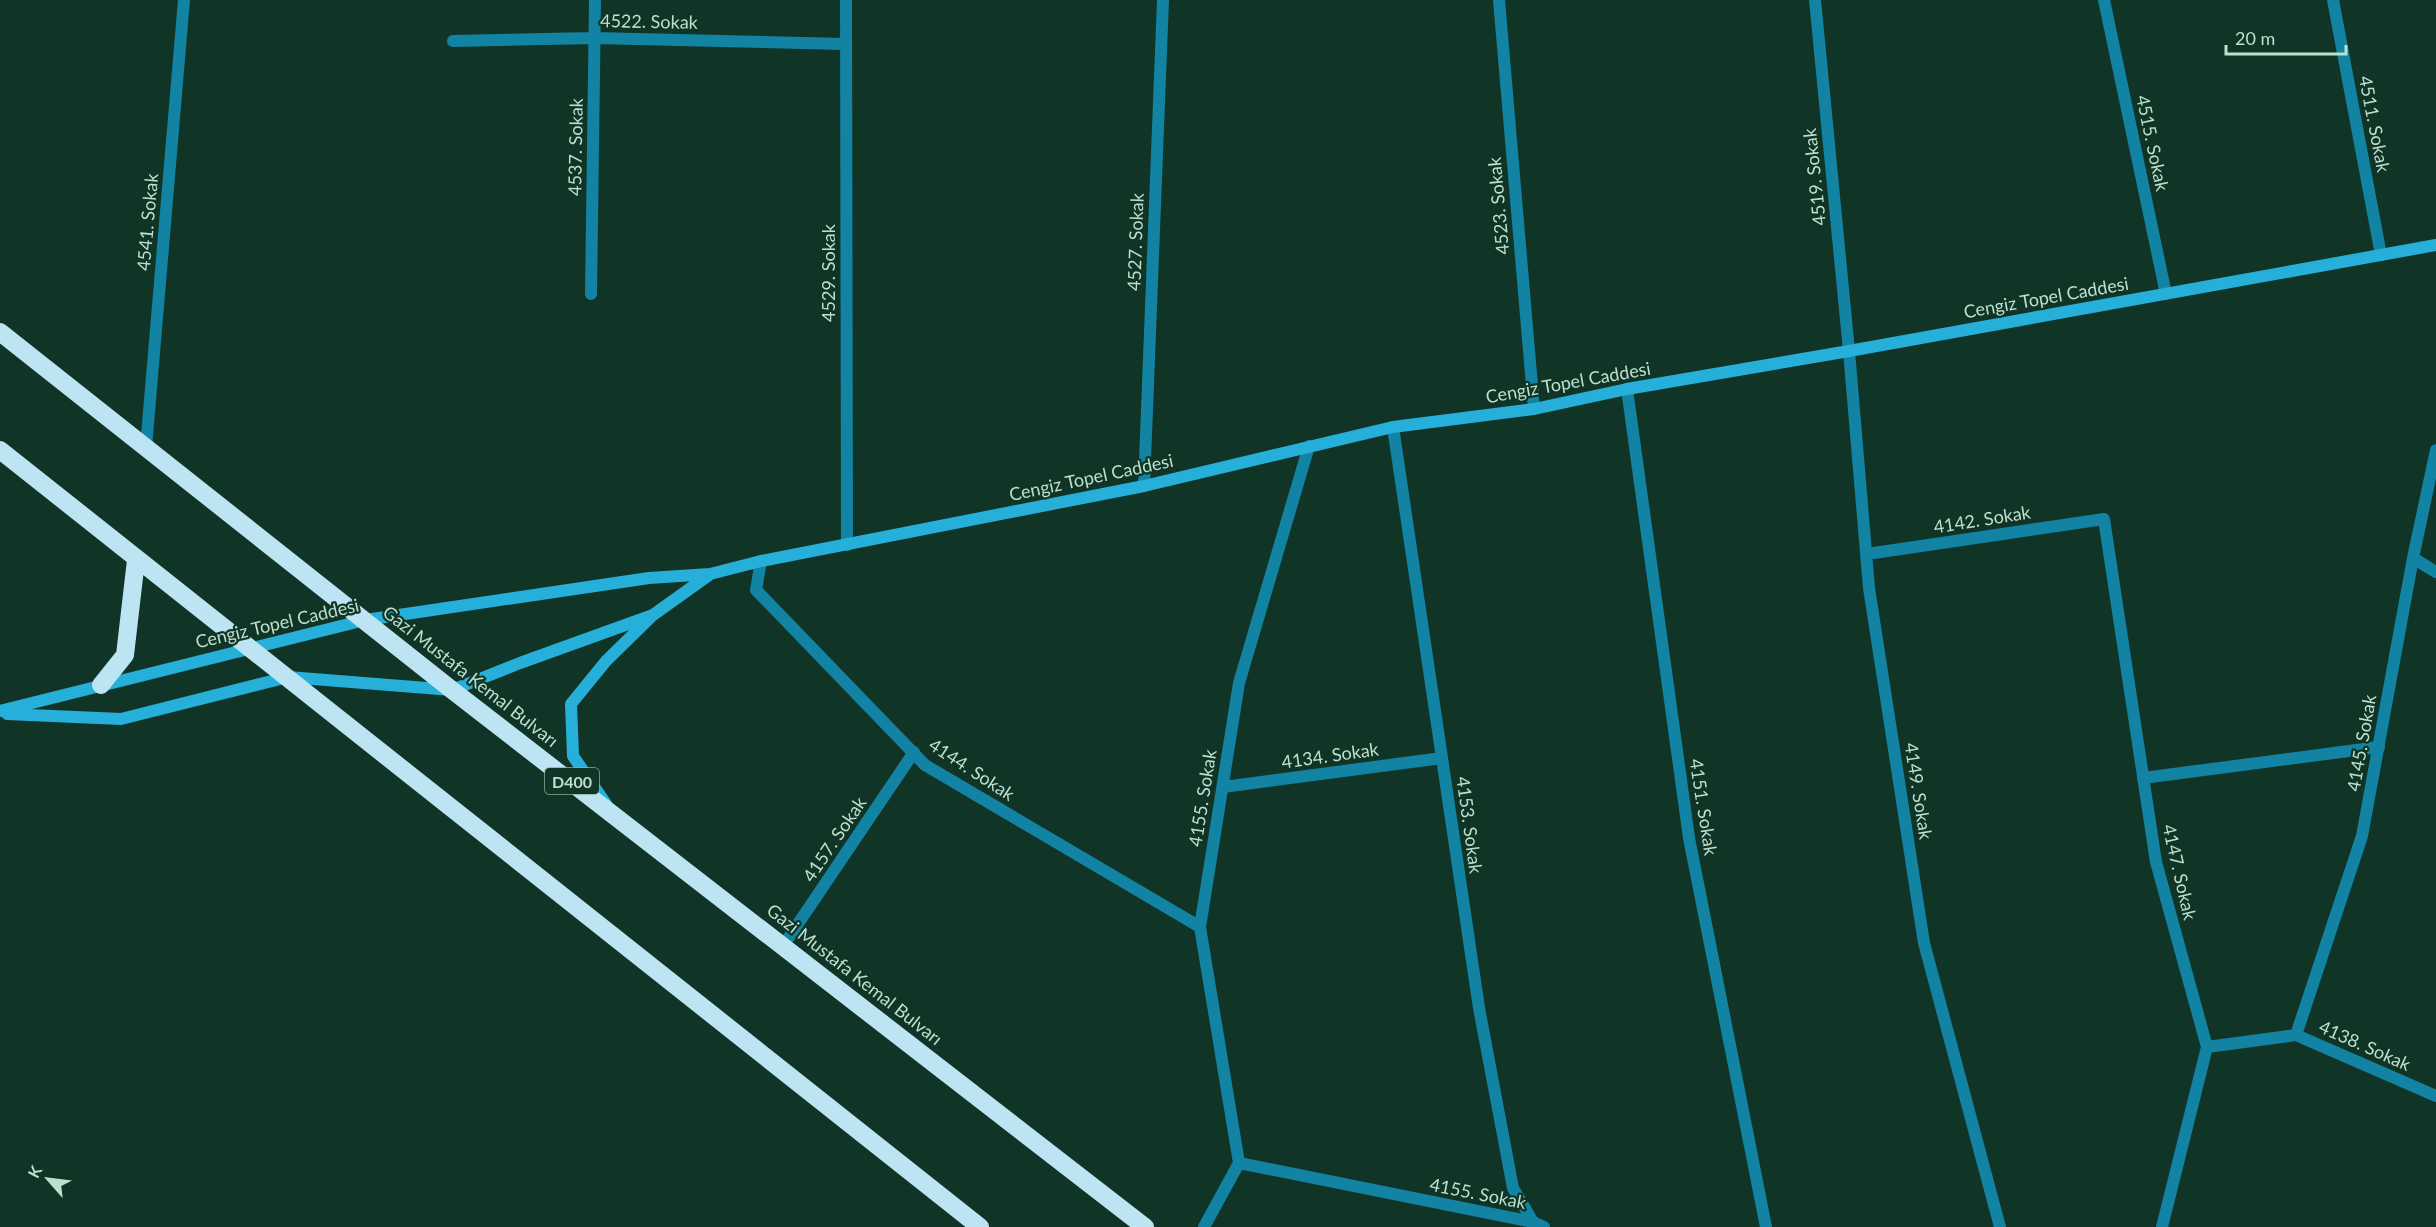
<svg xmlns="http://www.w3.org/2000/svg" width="2436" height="1227" font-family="Lato,sans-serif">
	<rect width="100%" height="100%" fill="#103527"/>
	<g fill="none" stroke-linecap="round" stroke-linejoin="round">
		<path stroke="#1283a3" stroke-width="12" d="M2143 778 2379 747"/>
		<path stroke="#1283a3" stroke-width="12" d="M846 0 847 545
			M1499 0 1534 409
			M1815 0 1849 351 1869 588 1924 943 2000 1227
			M2104 0 2166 294
			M2333 0 2381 255
			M453 41 594 38 845 44
			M591 294 595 0
			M1627 389 1689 838 1766 1227
			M1393 427 1479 1008 1513 1188 1533 1222
			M146 447 184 0
			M1144 486 1163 0
			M1867 554 2104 519 2156 862 2207 1047 2162 1227
			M2413 558 2436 572
			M761 561 756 590 925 765 1200 927
			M1223 787 1442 758
			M783 946 914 752
			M2296 1035 2362 836 2413 558 2436 450
			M2207 1047 2296 1035 2436 1096
			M1239 1163 1533 1222 1544 1227
			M1204 1227 1239 1163 1200 927 1239 683 1309 446"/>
		<path stroke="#26b0d9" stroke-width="12" d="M0 711 365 620 649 578 710 574 761 561 1144 486 1393 427 1534 409 1627 389 1849 351 2436 245
			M7 714 121 719 288 677 452 690 520 663 653 615
			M606 804 573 756 571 704 606 661 653 615 709 575"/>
		<path stroke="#bde4f3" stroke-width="18" d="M0 332 452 690 1145 1227
			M0 450 980 1227
			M101 685 125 655 136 560"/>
	</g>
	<g text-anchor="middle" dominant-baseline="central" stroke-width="4.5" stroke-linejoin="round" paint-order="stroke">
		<rect fill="#103527" stroke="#89ac9c" stroke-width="1.5" x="545" y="768" width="54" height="26" rx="4.5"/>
		<g font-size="16" font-weight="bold" fill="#bddfce">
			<text x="572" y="781">D400</text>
		</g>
		<g font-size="18" fill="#bddfce" stroke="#103527">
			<text transform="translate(649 21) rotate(1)">4522. Sokak</text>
			<text transform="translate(2375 124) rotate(79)">4511. Sokak</text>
			<text transform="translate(2153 143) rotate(78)">4515. Sokak</text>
			<text transform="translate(575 147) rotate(-89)">4537. Sokak</text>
			<text transform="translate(1814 177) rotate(-96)">4519. Sokak</text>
			<text transform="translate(1498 206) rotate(-95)">4523. Sokak</text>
			<text transform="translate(147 222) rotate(-85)">4541. Sokak</text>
			<text transform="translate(1135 242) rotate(-88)">4527. Sokak</text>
			<text transform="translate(828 273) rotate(-90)">4529. Sokak</text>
			<text transform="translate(2046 297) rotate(-10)">Cengiz Topel Caddesi</text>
			<text transform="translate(1568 382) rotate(-10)">Cengiz Topel Caddesi</text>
			<text transform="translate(1091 477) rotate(-12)">Cengiz Topel Caddesi</text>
			<text transform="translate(1982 519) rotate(-9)">4142. Sokak</text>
			<text transform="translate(277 623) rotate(-13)">Cengiz Topel Caddesi</text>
			<text transform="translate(471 676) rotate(38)">Gazi Mustafa Kemal Bulvarı</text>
			<text transform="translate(2361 743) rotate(-80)">4145. Sokak</text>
			<text transform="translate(1330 755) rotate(-8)">4134. Sokak</text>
			<text transform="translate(972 769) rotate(33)">4144. Sokak</text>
			<text transform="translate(1919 791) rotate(81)">4149. Sokak</text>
			<text transform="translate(1202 798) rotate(-81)">4155. Sokak</text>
			<text transform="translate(1704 807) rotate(81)">4151. Sokak</text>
			<text transform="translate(1470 825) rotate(82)">4153. Sokak</text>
			<text transform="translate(834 839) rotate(-56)">4157. Sokak</text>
			<text transform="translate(2180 872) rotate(77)">4147. Sokak</text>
			<text transform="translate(855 974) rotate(38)">Gazi Mustafa Kemal Bulvarı</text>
			<text transform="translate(2365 1045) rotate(24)">4138. Sokak</text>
			<text transform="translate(1478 1193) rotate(11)">4155. Sokak</text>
		</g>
	</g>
	<g transform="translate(48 1179) rotate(298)" stroke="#103527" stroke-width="4.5" paint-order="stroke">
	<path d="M0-4.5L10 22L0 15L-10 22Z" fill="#bddfce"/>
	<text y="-9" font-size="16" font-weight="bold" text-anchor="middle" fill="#bddfce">K</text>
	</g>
	<path d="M2226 45v9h120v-9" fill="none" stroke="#bddfce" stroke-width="3"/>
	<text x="2235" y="45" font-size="18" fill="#bddfce" stroke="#103527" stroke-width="4.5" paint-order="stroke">20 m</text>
</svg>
